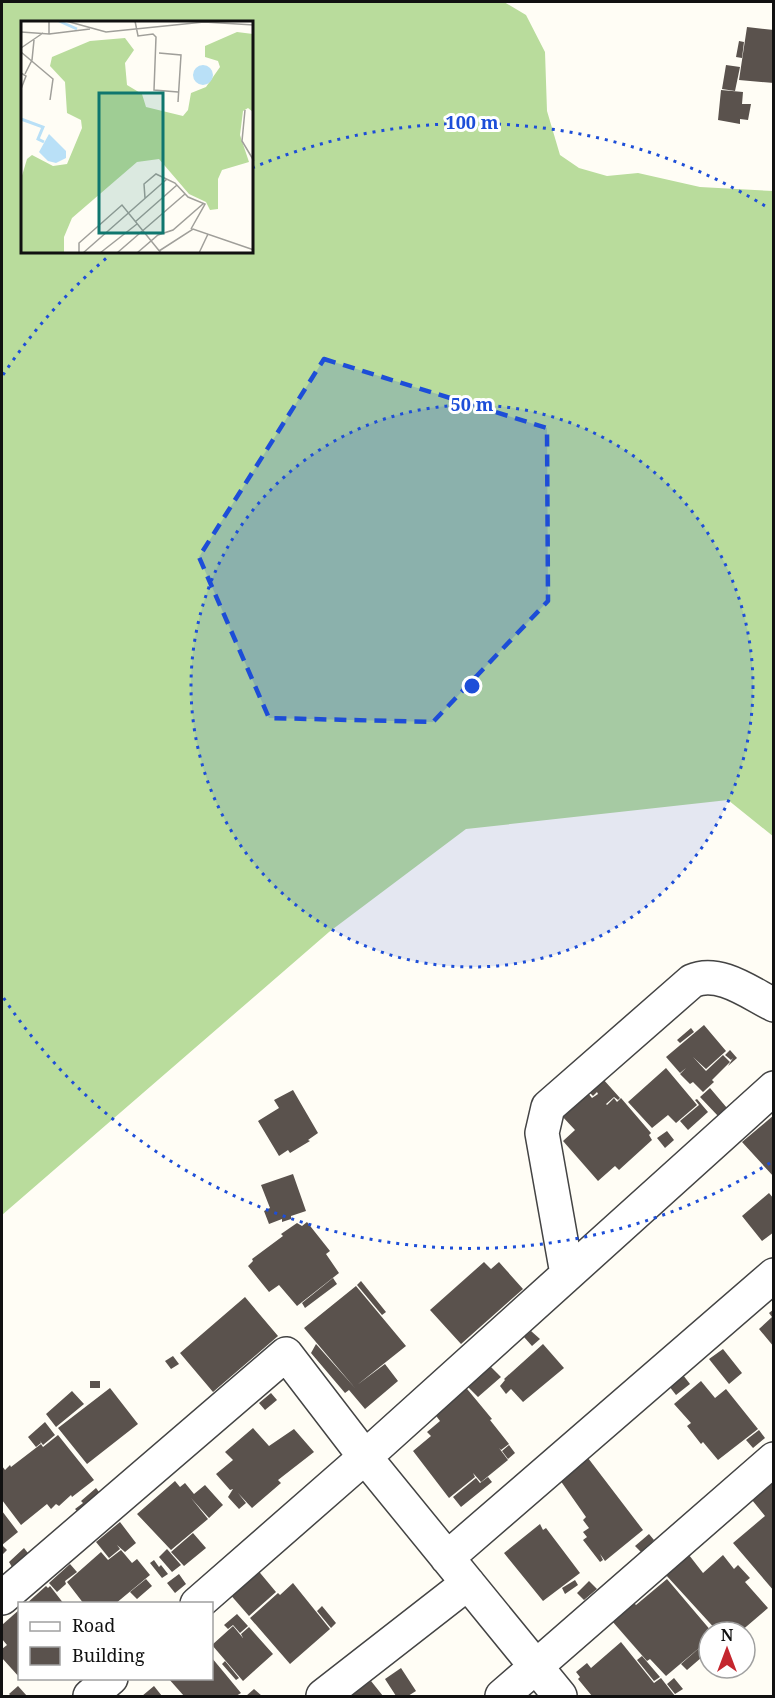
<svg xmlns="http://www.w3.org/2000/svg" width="775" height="1698" font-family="'Noto Serif',serif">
	<rect width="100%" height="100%" fill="#fffdf5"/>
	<path fill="#b9dc9c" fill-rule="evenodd" d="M2 2H504L526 15 545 52 547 111 560 155 579 168 607 176 638 173 700 187 773 191 774 837 728 800 466 829 329 932 2 1215ZM22 22H252V252H22Z"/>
	<path fill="#5a524d" d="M747 27 774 30V83L739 80Z
		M739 41 744 42 742 58 736 57Z
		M726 65 740 67 735 91 722 89Z
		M721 90 743 92 742 104H751L748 120 740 119V124L718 120Z
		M704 1025 726 1051 706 1069 693 1057 706 1071 723 1055 730 1062 712 1080 714 1082 703 1092 693 1082 690 1084 680 1074 686 1068 680 1073 666 1057Z
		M691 1028 694 1032 680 1043 677 1040Z
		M730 1050 737 1058 728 1066 733 1058 731 1060 725 1055Z
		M666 1068 697 1105 676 1123 668 1115 652 1128 628 1102Z
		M603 1079 620 1098 618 1100 614 1097 606 1104 607 1105 614 1098 617 1102 621 1098 651 1133 649 1135 652 1140 619 1170 615 1166 598 1181 563 1141 575 1130 561 1115 588 1093 592 1098 598 1094 597 1092 593 1096 589 1092Z
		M710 1088 727 1108 718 1116 700 1097Z
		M293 1090 318 1133 308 1140 310 1141 290 1153 288 1150 279 1156 258 1121 279 1108 274 1100Z
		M697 1099 708 1112 688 1130 680 1121 699 1105 695 1100Z
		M774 1115V1177L742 1142Z
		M667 1131 674 1140 665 1148 657 1138Z
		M293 1174 306 1211 291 1216V1219L282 1222V1219L269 1224 264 1211 270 1208 261 1185Z
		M769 1193 774 1199V1232L762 1241 742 1216Z
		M307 1222 330 1251 326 1254 339 1273 297 1306 279 1285 269 1292 248 1266 253 1261 252 1259 283 1236 281 1234 297 1223 302 1226Z
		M484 1262 491 1269 499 1262 523 1289 461 1344 430 1310Z
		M333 1278 337 1284 305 1308 302 1303Z
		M361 1281 386 1312 382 1315 357 1285Z
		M356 1286 406 1346 357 1385 385 1364 398 1381 365 1409 349 1390 345 1393 311 1353 316 1344 355 1388 304 1328Z
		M245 1297 278 1336 213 1392 180 1353Z
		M774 1309V1347L759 1329 772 1317 769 1313Z
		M531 1331 540 1339 532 1346 524 1337Z
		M543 1344 564 1368 523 1402 511 1389 506 1394 500 1386 505 1380 504 1379Z
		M723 1349 742 1373 729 1384 709 1359Z
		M173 1356 179 1364 171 1369 165 1361Z
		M488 1364 501 1377 478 1397 465 1384Z
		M683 1375 690 1384 676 1395 669 1386Z
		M90 1381H100V1388H90Z
		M701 1381 715 1398 726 1389 758 1429 718 1460 703 1442 701 1444 687 1426 691 1423 674 1404Z
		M463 1384 492 1419 490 1420 509 1444 501 1450 499 1448 508 1460 481 1482 473 1473 475 1477 449 1498 413 1451 431 1436 427 1432 440 1421 431 1409Z
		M110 1388 138 1424 87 1464 58 1428Z
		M72 1391 84 1404 56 1427 46 1414Z
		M271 1393 277 1400 265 1410 259 1403Z
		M45 1422 55 1435 43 1445 40 1441 41 1443 36 1447 28 1437Z
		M253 1428 269 1446 294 1429 314 1452 278 1480 281 1483 252 1508 238 1493 246 1503 239 1509 228 1497 233 1489 230 1490 216 1474 233 1460 225 1452Z
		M759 1430 765 1438 753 1448 746 1440Z
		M58 1435 94 1480 72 1497 71 1495 59 1506 56 1504 51 1509 47 1504 21 1525 2 1500V1466L5 1470 10 1465 11 1467 41 1444 43 1447Z
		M509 1445 515 1453 508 1459 502 1451Z
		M588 1458 643 1530 605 1561 600 1554 603 1560 600 1562 583 1540 587 1537 583 1532 589 1528 583 1520 586 1517 560 1480Z
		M488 1477 492 1482 461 1507 453 1497 476 1478 480 1483Z
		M175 1481 180 1487 185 1483 194 1494 205 1485 223 1505 209 1518 191 1498 208 1519 171 1550 137 1514Z
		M774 1481V1591L733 1543 765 1516 752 1500Z
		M96 1488 99 1492 97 1494 99 1497 79 1513 75 1509 83 1503 81 1501Z
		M2 1511 18 1532 2 1545 7 1550 2 1555Z
		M120 1522 136 1543 125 1552 117 1545 120 1549 109 1558 96 1542Z
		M540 1524 543 1530 546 1528 580 1573 543 1601 504 1553Z
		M193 1533 206 1548 184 1566 171 1552Z
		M649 1534 654 1540 641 1552 635 1546Z
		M24 1548 31 1557 14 1573 10 1569 12 1567 9 1562Z
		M167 1549 181 1565 172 1572 159 1557Z
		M121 1550 132 1563 137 1559 150 1575 115 1604H84L67 1582 101 1552 108 1560Z
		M689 1555 703 1573 723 1555 734 1569 738 1565 750 1578 745 1582 768 1608 740 1632H718L665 1574Z
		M154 1560 159 1567 161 1565 168 1574 162 1578 150 1563Z
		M70 1564 77 1572 65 1581 66 1584 57 1592 49 1583Z
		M256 1568 276 1592 249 1616 228 1592Z
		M179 1574 186 1584 175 1593 167 1583Z
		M146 1579 152 1586 137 1599 130 1592Z
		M667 1579 712 1632H709V1651L687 1670 681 1664 705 1643 666 1676 650 1659 647 1661 612 1621 634 1603 636 1605Z
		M575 1580 578 1585 565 1594 562 1588Z
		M589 1581 597 1589 584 1600 577 1593Z
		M293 1583 330 1629 290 1664 250 1618 278 1593 280 1595Z
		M46 1586 48 1588 50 1586 64 1604H26Z
		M322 1606 336 1623 331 1628 317 1611Z
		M20 1609V1678L2 1658V1649L7 1645 2 1639V1625Z
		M237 1614 248 1626 240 1633 233 1625 228 1629 224 1625Z
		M233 1626 243 1638 241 1634 249 1627 273 1654 243 1681 212 1645Z
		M621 1642 654 1683 661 1678 675 1696H592L578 1679 580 1677 576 1672 587 1663 591 1668Z
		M642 1656 660 1677 654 1681 637 1660Z
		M212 1658 241 1693 236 1696H184L168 1678H212Z
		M225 1661 239 1678 236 1680 222 1664Z
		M401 1668 416 1691 408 1696H396L385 1679Z
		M674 1678 683 1689 675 1694 667 1684Z
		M371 1681 383 1696H350Z
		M18 1686 27 1696H11L9 1694Z
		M154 1686 162 1696H142Z
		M254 1689 262 1696H246Z"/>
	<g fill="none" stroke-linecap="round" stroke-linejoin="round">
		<g stroke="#444" stroke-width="36">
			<path id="minor" d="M567 1274 542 1133 548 1107 692 981C719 969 750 993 774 1005
				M447 1558 774 1275
				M2 1598 286 1354 365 1457 560 1696
				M197 1604 365 1457 774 1088
				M90 1696 111 1678
				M323 1696 468 1583
				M502 1696 774 1459"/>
		</g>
		<use href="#minor" stroke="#fff" stroke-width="33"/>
	</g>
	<path fill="#1d4ed8" fill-opacity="0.2" stroke="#1d4ed8" stroke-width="4.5" stroke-dasharray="12 8" stroke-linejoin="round" d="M324 359 547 428 548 601 433 722 269 718 199 557Z"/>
	<circle cx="472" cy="686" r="281" fill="#1d4ed8" fill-opacity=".12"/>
	<g fill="none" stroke="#1d4ed8" stroke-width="3" stroke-dasharray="3 6">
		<circle cx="472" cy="686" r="281"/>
		<path d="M770 1163A563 563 0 0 1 3 997M3 375A563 563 0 0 1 110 255M252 168A563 563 0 0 1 770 209"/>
	</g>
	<g transform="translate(21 21)">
		<rect width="232" height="232" fill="#fffdf5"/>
		<path d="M216 11 232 13V91L227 87 222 90 219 114 228 141 201 149 197 158V188L189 189 185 181 168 173 138 138 116 141 51 197 43 216V232H0V158L6 138 11 134 32 145 46 143 61 107 60 99 46 92 44 61 29 45 31 36 69 20 104 17 113 29 104 42 106 64 121 73 125 86 162 95 167 89 170 72 185 66 199 46 197 40 184 36V25Z" fill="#b9dc9c"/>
		<path d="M172 54a10 10 0 1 1 20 0a10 10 0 1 1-20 0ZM28 113 45 130V137L35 142 27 140 18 131Z" fill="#b9e0f7"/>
		<path fill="none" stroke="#b9e0f7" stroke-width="3" d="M38 0 56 8M0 98 22 106 17 118 23 121"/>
		<path fill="none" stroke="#a09f9a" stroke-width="1.5" d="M45 0 85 11 183 1 233 4M114 0 117 15 132 13 135 16 133 69 157 71M0 11 28 13V0M28 13 69 8M0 27 22 12M0 31 32 58 29 79M138 32 160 34 157 81M0 52 5 55 0 68M4 53 11 39 13 19M224 89 221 120 233 140M124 177 123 163 135 153 154 162 167 176 184 183 170 208M114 201 156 164M138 230 172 208 233 229M58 232V222L101 184 140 232M62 232 146 158M79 232 116 203M96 232 164 173M116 232 137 214 152 209 183 182M178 232 187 213"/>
		<path fill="#0f766e" fill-opacity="0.15" stroke="#0f766e" stroke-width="3" d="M78 72H142V212H78Z"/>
		<rect width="232" height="232" fill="none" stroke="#111" stroke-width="3"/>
	</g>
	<circle cx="472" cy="686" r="9" fill="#1d4ed8" stroke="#fff" stroke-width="3"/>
	<g font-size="18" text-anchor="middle" font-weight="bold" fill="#1d4ed8" stroke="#fff" stroke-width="6" stroke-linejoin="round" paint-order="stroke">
		<text x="472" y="129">100 m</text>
		<text x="472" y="411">50 m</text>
	</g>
	<rect width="775" height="1698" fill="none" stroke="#111111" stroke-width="6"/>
	<rect x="18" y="1602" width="195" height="78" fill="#ffffff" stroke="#a0a0a0" stroke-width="1.5"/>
	<rect x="30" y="1622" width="30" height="9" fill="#ffffff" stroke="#a0a0a0" stroke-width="1.5"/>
	<text x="72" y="1632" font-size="18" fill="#111111">Road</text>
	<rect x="30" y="1647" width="30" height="18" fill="#5a524d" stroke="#a0a0a0" stroke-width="1.5"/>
	<text x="72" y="1662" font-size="18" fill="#111111">Building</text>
	<g transform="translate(727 1650)"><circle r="28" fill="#ffffff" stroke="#a0a0a0" stroke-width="1.5"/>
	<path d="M0-4.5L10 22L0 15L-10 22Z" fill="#c4262e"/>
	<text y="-9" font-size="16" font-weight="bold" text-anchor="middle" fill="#111111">N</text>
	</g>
</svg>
